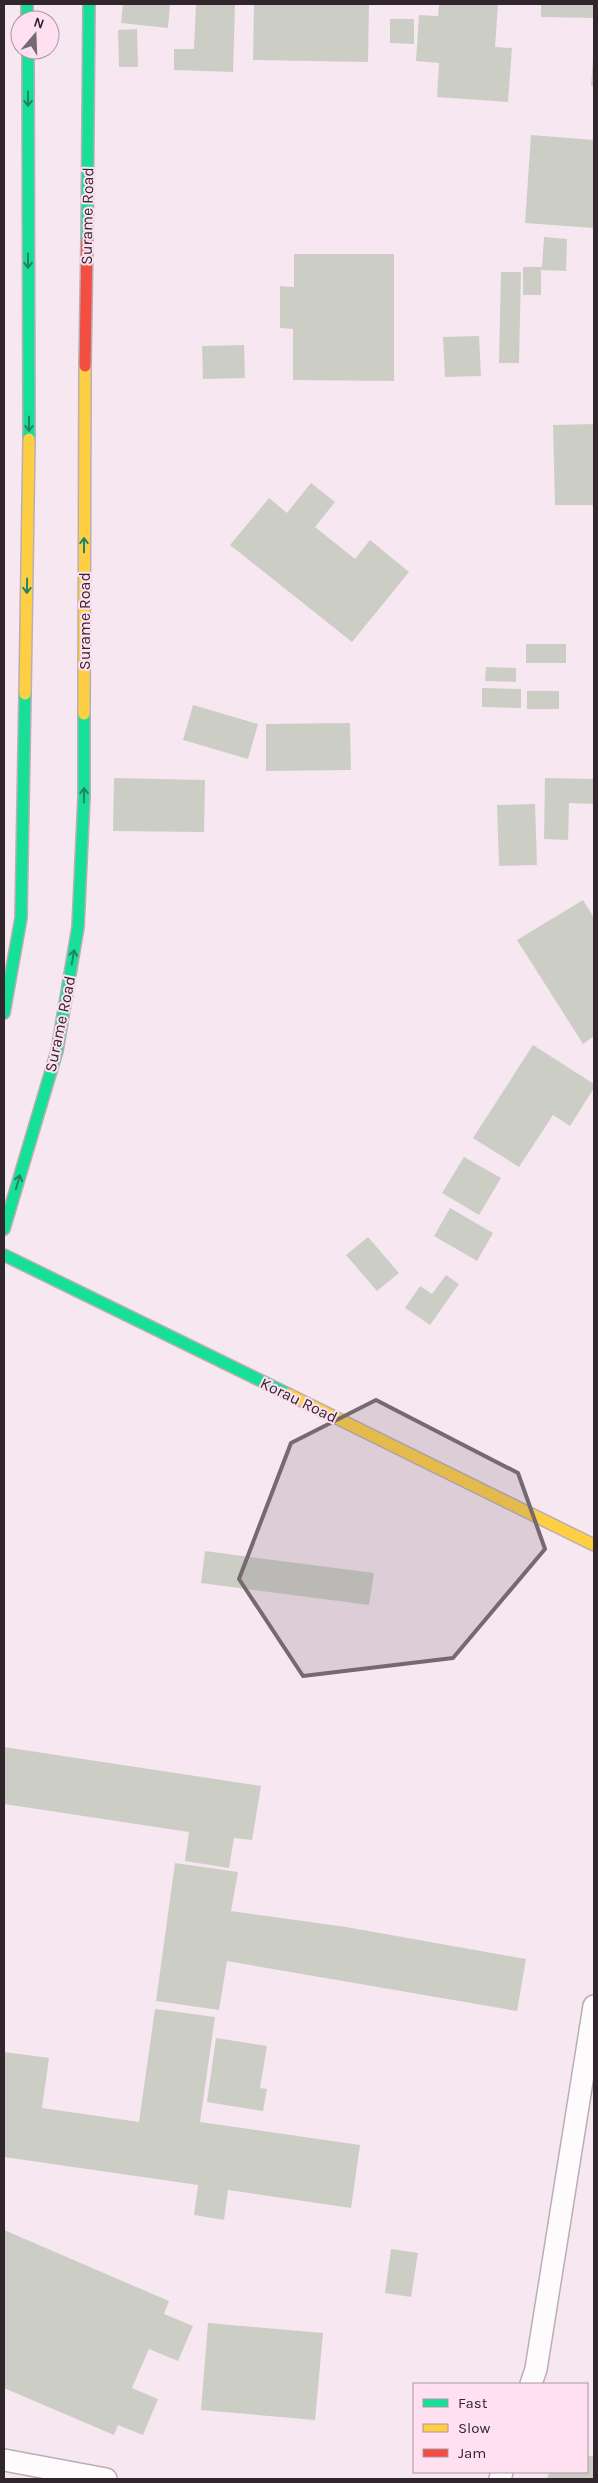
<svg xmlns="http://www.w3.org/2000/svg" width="598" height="2483" font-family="Karla,sans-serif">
	<rect width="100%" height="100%" fill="#f7e7f0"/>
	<path fill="#cccec6" d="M123 4H170L168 28 121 23Z
		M196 4H235L233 72 174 70V49H194Z
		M254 4H369L368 62 253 60Z
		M439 4H498L495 47 512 48 508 102 437 97 439 63 416 61 419 15 438 16Z
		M541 4H594V18L541 17Z
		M390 19H414V44L390 43Z
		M137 29 138 67H119L118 30Z
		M593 59H594V86H591Z
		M531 135 594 140V228L525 223Z
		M544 237 567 239 566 271 541 270V295H523V267H542Z
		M294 254H394V381L293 380V329L280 328V286L294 287Z
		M501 272H521L519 363H499Z
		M479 336 481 376 445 377 443 337Z
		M244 345 245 378 203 379 202 346Z
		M594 424V505H555L553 425Z
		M311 483 335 502 315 527 355 559 370 540 409 572 352 642 230 545 269 498 287 513Z
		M526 644H566V663H526Z
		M486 667 516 668V682L485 681Z
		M482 688 521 689V708L482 707Z
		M527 691H559V709H527Z
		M193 705 258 724 248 759 183 740Z
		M350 723 351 770 266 771V724Z
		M114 778 205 780 204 832 113 831Z
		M545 778 594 779V804L569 803 568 840 544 839Z
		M535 804 537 865 499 866 497 805Z
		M583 900 594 918V1036L583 1044 517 940Z
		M533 1045 594 1084V1088L570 1126 553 1115 519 1167 473 1138Z
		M464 1157 501 1178 479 1215 442 1193Z
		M450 1208 493 1233 477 1261 434 1236Z
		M368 1237 399 1273 377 1291 346 1255Z
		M446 1275 459 1284 430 1325 405 1308 420 1286 432 1294Z
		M205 1551 374 1573 369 1605 201 1583Z
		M4 1747 261 1786 252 1840 234 1838 229 1868 185 1861 189 1832 4 1804Z
		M175 1863 238 1872 231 1911 346 1927 526 1959 517 2011 227 1961 219 2010 156 2001Z
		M155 2009 215 2017 200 2122 360 2145 351 2208 228 2190 224 2220 194 2215 198 2185 4 2157V2052L49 2058 42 2108 139 2122Z
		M216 2038 267 2046 260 2088 267 2089 263 2111 207 2102Z
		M4 2230 169 2301 164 2314 193 2326 178 2361 149 2349 132 2388 158 2399 143 2435 118 2425 114 2435 4 2388Z
		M391 2249 418 2253 411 2297 385 2293Z
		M208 2323 323 2333 315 2420 201 2410Z
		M587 2455 594 2457V2479H547L549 2472H587Z"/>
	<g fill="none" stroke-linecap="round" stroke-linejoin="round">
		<g stroke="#baaeb5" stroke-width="24">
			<path id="lane" d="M531 2384 536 2369 594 2006
				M4 2460 106 2479
				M500 2479 502 2472"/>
		</g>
		<g stroke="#baaeb5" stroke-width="14">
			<path id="fast" d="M27 4V20
				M28 50 29 439
				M87 241 89 4
				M4 1013 21 918 25 694
				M4 1229 57 1051 78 927 84 797V714
				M4 1255 288 1394"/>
		</g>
		<g stroke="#baaeb5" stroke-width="14">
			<path id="slow" d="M25 694 29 439
				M84 714 85 366
				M288 1394 594 1545"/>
		</g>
		<g stroke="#baaeb5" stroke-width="14">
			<path id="jam" d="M85 366 87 241"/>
		</g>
		<use href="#lane" stroke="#fefbfd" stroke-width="21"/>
		<use href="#fast" stroke="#16e098" stroke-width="11"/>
		<use href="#slow" stroke="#ffcf43" stroke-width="11"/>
		<use href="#jam" stroke="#f24e42" stroke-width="11"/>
	</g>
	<defs><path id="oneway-shaft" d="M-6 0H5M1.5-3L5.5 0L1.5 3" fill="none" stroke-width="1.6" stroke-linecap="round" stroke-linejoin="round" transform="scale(1.25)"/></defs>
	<g stroke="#248362">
		<use href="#oneway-shaft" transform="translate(28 99) rotate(90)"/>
		<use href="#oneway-shaft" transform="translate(28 261) rotate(90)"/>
		<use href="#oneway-shaft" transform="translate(29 424) rotate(90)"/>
		<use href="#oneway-shaft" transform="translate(84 545) rotate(-90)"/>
		<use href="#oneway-shaft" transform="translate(27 586) rotate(91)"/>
		<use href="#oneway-shaft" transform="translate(84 795) rotate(-89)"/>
		<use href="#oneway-shaft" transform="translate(73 957) rotate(-80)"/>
		<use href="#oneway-shaft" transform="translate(18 1182) rotate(-74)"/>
	</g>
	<path fill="#766a71" fill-opacity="0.2" stroke="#766a71" stroke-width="4" stroke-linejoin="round" d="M376 1400 518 1473 545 1549 453 1658 303 1676 239 1579 291 1443Z"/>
	<g text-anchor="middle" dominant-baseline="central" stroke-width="4" stroke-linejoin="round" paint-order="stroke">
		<g font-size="16" fill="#31262c" stroke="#fee0f1">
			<text transform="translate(87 216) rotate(-89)">Surame Road</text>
			<text transform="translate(84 621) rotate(-90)">Surame Road</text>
			<text transform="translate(60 1024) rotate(-78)">Surame Road</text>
			<text transform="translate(299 1400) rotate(26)">Korau Road</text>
		</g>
	</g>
	<rect width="598" height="2483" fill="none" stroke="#31262c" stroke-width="10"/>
	<rect x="413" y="2383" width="175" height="90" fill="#fee0f1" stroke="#ac96a2"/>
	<rect x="423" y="2399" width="25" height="8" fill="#16e098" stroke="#ac96a2"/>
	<text x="458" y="2408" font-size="15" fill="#31262c">Fast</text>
	<rect x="423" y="2424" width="25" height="8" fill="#ffcf43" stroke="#ac96a2"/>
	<text x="458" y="2433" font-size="15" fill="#31262c">Slow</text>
	<rect x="423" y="2449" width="25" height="8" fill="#f24e42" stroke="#ac96a2"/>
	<text x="458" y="2458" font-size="15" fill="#31262c">Jam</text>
	<g transform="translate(35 35) rotate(19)"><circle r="24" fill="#fee0f1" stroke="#ac96a2"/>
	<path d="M0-4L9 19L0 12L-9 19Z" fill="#766a71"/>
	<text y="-8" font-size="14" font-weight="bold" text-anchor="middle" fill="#31262c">N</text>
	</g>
</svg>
